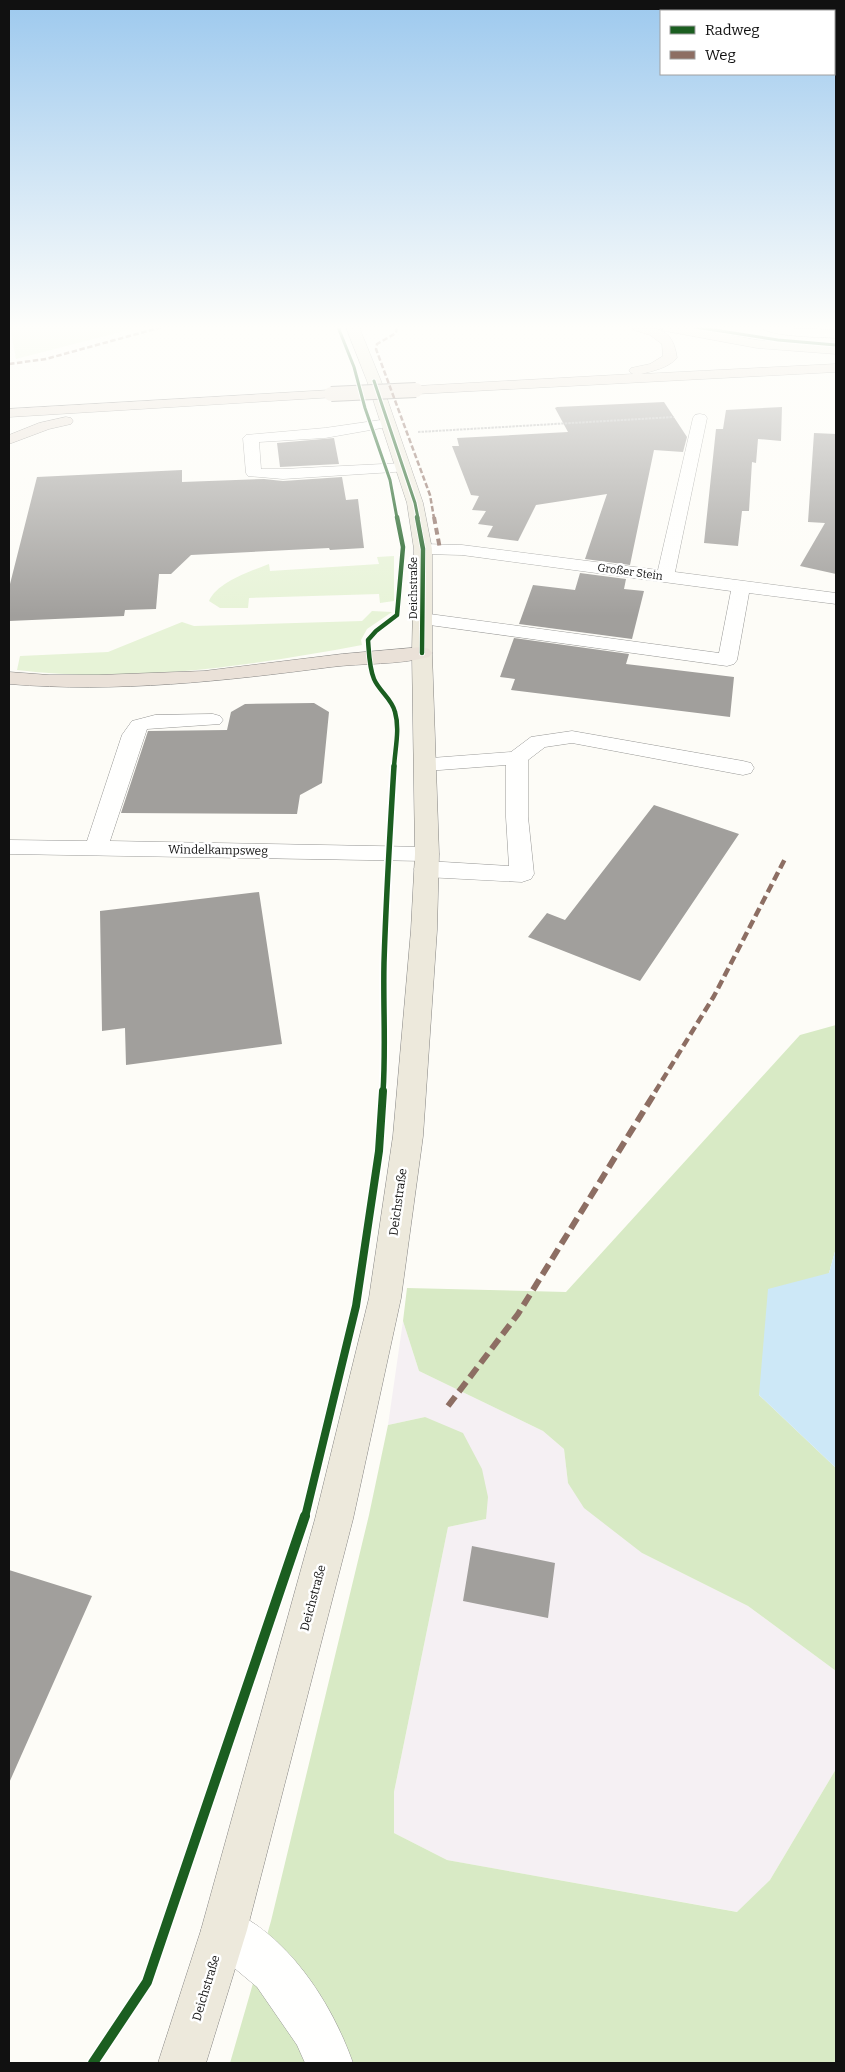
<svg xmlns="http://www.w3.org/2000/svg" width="845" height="2072" font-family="Bitter,serif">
	<rect width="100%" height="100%" fill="#fdfcf7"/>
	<path fill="#f5f0f3" d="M403 1321 419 1371 543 1431 564 1449 568 1483 642 1553 748 1606 836 1671V1769L770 1880 738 1912 447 1860 394 1833V1792L448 1527 486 1519 425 1417 388 1425Z"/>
	<path fill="#e7f3d7" d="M10 327H140L16 359Z
		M394 556V601L380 603 379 594 249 598 248 608H220L209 601C217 582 251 571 269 564L270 571 379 564 377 557Z
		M372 611 392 612 367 629 361 640 362 645C249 666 132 684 17 670L20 656 108 652 182 622 194 626 362 621Z"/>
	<path fill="#d8eac5" d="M836 1025V1248L829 1273 759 1395 836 1468V1671L748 1606 642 1553 584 1508 568 1483 564 1449 543 1431 419 1371 403 1321 407 1288 566 1292 800 1035Z
		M425 1417 463 1433 482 1469 488 1497 486 1519 448 1527 394 1792V1833L447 1860 737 1912 770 1880 836 1769V2063H230L271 1921 369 1515 388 1425Z"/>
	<path fill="#cde8f7" d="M836 1248V1468L759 1395 768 1289 829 1273Z"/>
	<path fill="#a19f9c" d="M664 402 687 437 683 452 654 450 630 565 585 559 607 494 536 505 518 541 487 537 493 526 478 524 486 511 472 510 479 496 471 495 452 446H459L457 438 568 432 555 408 557 407Z
		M782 407 781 441 758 439 756 463 752 462 749 511H742L738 546 704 543 716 429H723L726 410Z
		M814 433 836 434V574L800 566 825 523 808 522Z
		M334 438 339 464 280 467 277 443Z
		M182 470V482L264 479 283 481 342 477 346 500 358 499 364 548 330 550 329 548 191 555 171 574H159L156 609 125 610 124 616 9 621V588L37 477Z
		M580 573 626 579 624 589 644 591 632 639 519 624 533 585 575 590Z
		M514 638 629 654 626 664 734 677 730 717 511 690 515 679 500 677Z
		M314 703 329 712 322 783 300 795 297 814 121 813 148 731 227 730 231 712 245 704Z
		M654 805 739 834 640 981 528 937 547 913 565 920Z
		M259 892 282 1044 126 1065 125 1028 102 1031 100 911Z
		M472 1546 555 1563 548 1618 463 1601Z
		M9 1570 92 1596 9 1783Z"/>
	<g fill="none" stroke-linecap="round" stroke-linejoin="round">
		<g stroke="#979795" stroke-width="1">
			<path id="minor" d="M760 327 836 330V338C821 337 770 337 760 327Z
				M700 414 705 415 707 418 675 572 836 593V604L749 593 737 660 734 664 727 666 415 623 413 619 415 615 422 613 719 653 731 591 462 555 423 554 417 553 414 549 417 545 423 544 462 545 658 570 693 418 695 415Z
				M388 419 393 420 395 423 393 426 325 438 259 442 261 469H283L403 463 409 465 411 468 409 471 283 479 248 476 246 473 243 438 246 435 325 428Z
				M213 714 220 716 223 720 220 724 147 729 110 841 427 847 435 849 439 854 435 859 427 861 509 866 506 817V765L426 771 418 769 415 764 418 759 511 752 531 737 572 731 743 761 751 763 754 768 751 773 743 775 572 743 545 747 528 760V817L534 874 531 879 522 882 426 877 417 874 414 869 417 864 425 861 9 854V840L87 841 122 735 132 721 155 715Z
				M224 1907C287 1933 331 2001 353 2063H305L297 2045 257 1987 208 1946 201 1930 208 1914Z"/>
		</g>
		<g stroke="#858482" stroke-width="1">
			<path id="major" d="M346 327H359L381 381 423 503 432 549V653L439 854 437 930 423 1136 401 1298 353 1519 247 1930 206 2063H158L201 1930 315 1519 369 1298 393 1136 411 930 415 854 412 653 414 549 407 503 367 381Z
				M659 327H688L757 340 836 346V354L757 348 665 331Z"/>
		</g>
		<g stroke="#858482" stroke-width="1">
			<path id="highway" d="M633 327C659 327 673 329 677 358 668 368 653 371 641 374L836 364V372L416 394 411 393 409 390 411 387 416 386 633 374 629 371 631 368 650 364 663 356 662 344 650 335 634 330Z
				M331 390 336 391 338 394 336 397 9 417V409Z
				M66 417 71 418 73 421 71 424 49 429 9 444V435L39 423Z
				M422 647 429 649 432 653 429 657C398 665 363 663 331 667 224 681 117 693 9 684V672L49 675H99L204 671 342 654Z"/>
		</g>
		<path stroke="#b9b9b8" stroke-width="2" stroke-dasharray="2.5 1" stroke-linecap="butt" d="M418 432 674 417"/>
		<use href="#minor" fill="#fffffe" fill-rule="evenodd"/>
		<use href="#major" fill="#ede9dc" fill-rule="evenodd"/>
		<use href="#highway" fill="#eae1d8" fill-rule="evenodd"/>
		<g stroke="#858482" stroke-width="16" stroke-linecap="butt">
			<path id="highway-bridge" d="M331 394 416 390"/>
		</g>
		<use href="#highway-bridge" stroke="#eae1d8" stroke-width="14"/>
		<path stroke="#8d6e63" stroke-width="2.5" stroke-dasharray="5.5 2.5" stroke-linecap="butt" d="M397 327 396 333 377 344 376 349 430 495 434 518
			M9 364 46 359 162 327"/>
		<path stroke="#8d6e63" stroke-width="4" stroke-dasharray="7 4" stroke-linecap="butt" d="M434 517 440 549"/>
		<path stroke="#8d6e63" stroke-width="4.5" stroke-dasharray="9 4.5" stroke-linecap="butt" d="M655 1092 714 996 786 857"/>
		<path stroke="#8d6e63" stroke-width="6" stroke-dasharray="12 6" stroke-linecap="butt" d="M448 1406 518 1314 656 1091"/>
		<g stroke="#fff" stroke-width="5">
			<path id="cycleway-far4" d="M338 327 354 367 365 408 390 480 397 518
				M695 327 778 340 836 345
				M374 381 415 503 418 518"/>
		</g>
		<g stroke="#fff" stroke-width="6">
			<path id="cycleway-far3" d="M417 517 423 549 422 653
				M394 767C395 749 400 729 395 712 392 699 379 691 374 679 369 667 369 652 368 640L376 631 397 615 403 547 397 517"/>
		</g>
		<g stroke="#fff" stroke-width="9">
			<path id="cycleway-far2" d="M383 1092C386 1049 383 1006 384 963 386 897 390 831 394 766"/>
		</g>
		<g stroke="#fff" stroke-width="11">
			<path id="cycleway-far1" d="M305 1517 356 1306 379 1151 383 1091"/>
		</g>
		<g stroke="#fff" stroke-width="13">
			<path id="cycleway" d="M93 2063 147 1982 305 1516"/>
		</g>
		<use href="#cycleway-far4" stroke="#1b5e20" stroke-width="3"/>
		<use href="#cycleway-far3" stroke="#1b5e20" stroke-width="4.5"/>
		<use href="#cycleway-far2" stroke="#1b5e20" stroke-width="5.5"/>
		<use href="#cycleway-far1" stroke="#1b5e20" stroke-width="8"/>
		<use href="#cycleway" stroke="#1b5e20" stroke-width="10"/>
	</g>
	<linearGradient id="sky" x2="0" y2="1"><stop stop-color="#9dc9ee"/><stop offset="0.53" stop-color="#fefefb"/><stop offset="1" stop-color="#fefefb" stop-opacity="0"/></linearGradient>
	<rect width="845" height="617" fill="url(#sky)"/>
	<g text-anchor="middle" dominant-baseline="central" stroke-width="5" stroke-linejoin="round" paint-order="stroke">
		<g font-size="11" fill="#111" stroke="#fff">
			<text transform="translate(630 572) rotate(8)">Großer Stein</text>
			<text transform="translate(413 588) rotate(-90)">Deichstraße</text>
		</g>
		<g font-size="12" fill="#111" stroke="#fff">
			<text transform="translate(218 850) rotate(1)">Windelkampsweg</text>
			<text transform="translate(398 1202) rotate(-82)">Deichstraße</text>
			<text transform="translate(313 1598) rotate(-75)">Deichstraße</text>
			<text transform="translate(206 1988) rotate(-73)">Deichstraße</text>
		</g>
	</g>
	<rect width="845" height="2072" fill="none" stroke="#111111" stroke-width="20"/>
	<rect x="660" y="10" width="175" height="65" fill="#ffffff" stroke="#a0a0a0"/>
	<rect x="670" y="26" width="25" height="8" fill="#1b5e20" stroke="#a0a0a0"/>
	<text x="705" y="35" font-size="15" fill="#111111">Radweg</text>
	<rect x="670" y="51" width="25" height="8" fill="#8d6e63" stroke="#a0a0a0"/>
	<text x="705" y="60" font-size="15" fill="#111111">Weg</text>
</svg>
